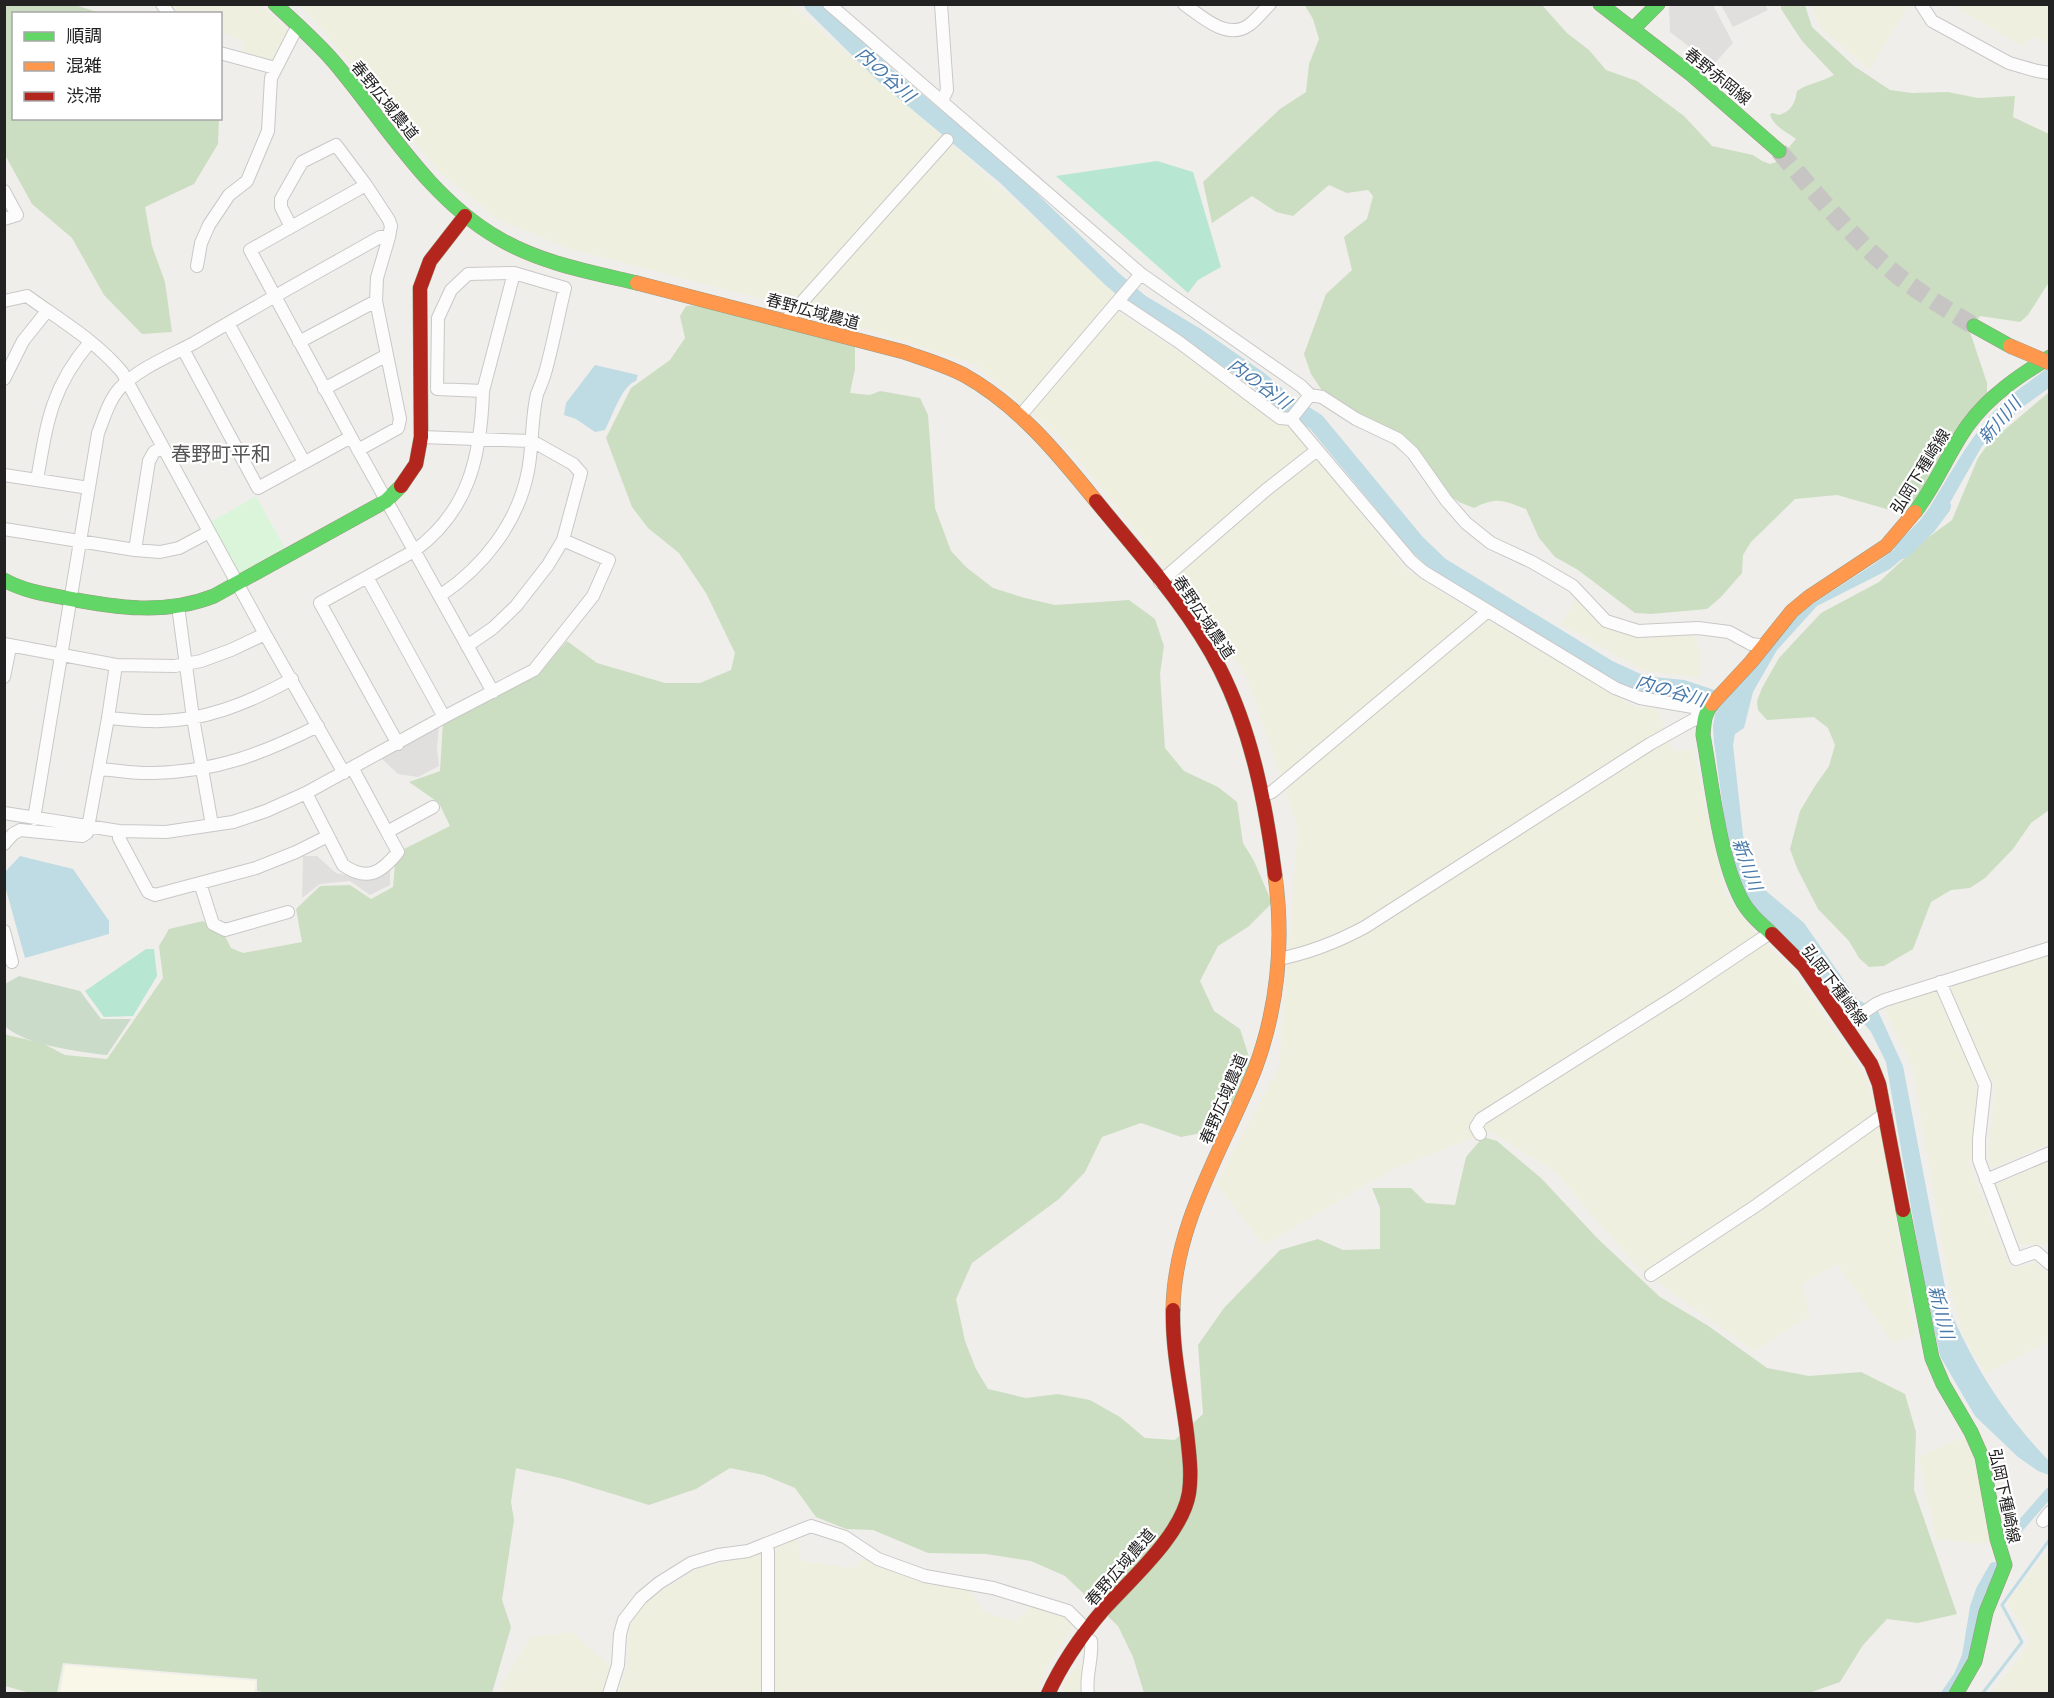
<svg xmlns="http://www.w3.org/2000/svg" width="2054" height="1698" font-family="'Golos Text','Noto Sans JP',sans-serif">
	<rect width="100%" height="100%" fill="#f0eeeb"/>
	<path fill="#f8f7e8" d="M65 1665 256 1681 254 1693H60Z"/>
	<path fill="#efefdf" d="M170 5H261L289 31 273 62 242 53 244 42 221 32 220 14 177 13Z
		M297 5H792L957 149 1116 292 1109 303 1121 314 1288 423 1406 570 1490 622 1635 707 1657 709 1673 751 1693 750 1725 894 1747 923 1795 974 1866 1077 1880 1126 1915 1335 1893 1343 1837 1264 1803 1284 1810 1316 1754 1351 1637 1267 1555 1172 1490 1131 1391 1170 1264 1245 1216 1184 1279 1067 1298 829 1246 675 1202 612 1061 438 975 364 881 334 777 303 567 248 498 219 439 171 310 15Z
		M1811 5V4L1909 5 1869 70 1821 28Z
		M1952 5H2049V44L2036 37 2021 46Z
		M1578 598 1600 624 1642 639 1693 633 1700 653 1699 678 1645 671 1560 624Z
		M2049 953V1144L1991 1168 1988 1156 1995 1088 1945 985Z
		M1941 987 1977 1088 1970 1166 2011 1269 2035 1263 2049 1276V1341L1986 1374 1963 1336 1950 1287 1912 1067 1885 1010 1887 1004Z
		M2049 1161V1248L2046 1244 2020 1245 1995 1185Z
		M1968 1435 1992 1535 1987 1544 1936 1539 1919 1457Z
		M797 1537 801 1561 853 1568 864 1558 919 1582 970 1590 983 1612 1016 1621 1031 1606 1064 1613 1072 1628 1047 1667 1037 1693 771 1694 773 1547Z
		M2049 1552V1693H1992L2031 1641 2007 1602 2045 1554Z
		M761 1554V1693L618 1694 627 1666 629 1626 649 1598 699 1568Z
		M572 1632 612 1668 603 1693H502V1683L531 1637Z
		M1089 1655 1084 1693 1061 1694 1065 1680Z"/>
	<path fill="#cbdec1" d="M5 4 75 5 100 13 14 14V118L219 119 218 144 194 184 145 207 152 246 165 282 172 332 142 334 104 295 72 238 32 204 5 155Z
		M1304 4 1542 5 1567 33 1589 50 1606 70 1637 81 1684 116 1712 146 1753 155 1762 161 1770 164 1776 162 1796 139C1786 132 1773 126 1770 114L1773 113 1779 115C1792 111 1795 103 1797 91 1809 83 1822 82 1834 75L1802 41 1781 9V5H1805L1812 27 1854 66 1890 90 1912 93 1948 92 1978 98 2015 96 2013 117 2049 134V282L2028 315 2020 322 1980 316 1970 332 1987 383V399L1918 501 1890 510 1837 495 1795 499 1751 542 1743 555 1742 573 1721 597 1707 609 1651 614 1635 613 1578 570 1555 557 1539 538 1526 509C1503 501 1498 496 1474 508L1459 502 1446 493 1425 471 1379 433 1353 425 1329 401 1311 374 1304 354 1326 294 1352 270 1344 237 1367 219 1373 196 1368 190 1347 193 1329 185 1293 216 1276 212 1252 196 1212 223 1203 182 1280 109 1306 92 1309 64 1319 39 1313 19Z
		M712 304 855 345V369L850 393 870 395 880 391 920 398 928 415 935 508 951 551 966 567 993 588 1025 598 1055 605 1129 600 1155 619 1164 646 1160 674 1165 748 1184 771 1218 787 1237 802 1243 843 1254 861 1272 903 1248 927 1218 946 1200 981 1214 1011 1240 1029 1250 1060 1241 1091 1212 1131 1181 1137 1141 1123 1102 1137 1085 1172 1059 1199 972 1263 956 1299 965 1341 976 1369 988 1389 1026 1398 1058 1394 1090 1400 1120 1417 1145 1438 1175 1440 1203 1414 1198 1345 1224 1308 1280 1250 1318 1239 1343 1250 1380 1249V1208L1372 1188H1411L1426 1203 1455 1205 1466 1157 1483 1137 1497 1141 1541 1178 1598 1239 1660 1297 1707 1325 1767 1368 1809 1376 1861 1372 1905 1394 1916 1432 1914 1490 1957 1614 1918 1623 1887 1619 1863 1645 1840 1682 1809 1693H1144L1133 1657 1118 1626 1065 1576 1031 1561 986 1554 928 1553 873 1530 846 1529 816 1517 795 1488 764 1475 730 1468 696 1489 649 1505 564 1479 516 1468 511 1502 514 1520 502 1600 511 1627 492 1693H268L257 1691V1679L63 1663 57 1693H30L5 1686 4 1032 7 1035 42 1043 65 1055 107 1059 163 978 159 946 169 929 203 921 224 934 231 948 243 953 302 942 296 909 320 886 350 885 371 899 393 887 395 864 404 849 450 826 439 803 409 782 440 771 443 722 538 673 567 641 597 663 665 683H700L731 670 735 653 706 593 679 553 648 528 632 507 606 438 631 388 670 360 685 338 680 316 686 306Z
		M2049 392V810L2031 823 2013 849 1985 878 1970 888 1951 890 1931 902 1913 949 1884 966 1869 967 1859 958 1849 941 1818 909 1797 868 1790 849 1800 811 1815 786 1829 766 1835 745 1828 728 1814 717 1767 720 1758 710 1757 701 1762 688 1779 658 1821 613 1879 582 1922 542 1952 520 1978 458 1988 444Z"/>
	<path fill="#cadbca" d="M19 976 80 991 101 1019H131L107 1055C80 1052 24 1045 5 1026V984Z"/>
	<path fill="#daf5da" d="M256 496 286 550 238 577 209 523Z"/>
	<path fill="#b7e6d2" d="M1157 161 1193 172 1221 267 1198 280 1188 293 1056 176Z
		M146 949H154L157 976 133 1016 104 1017 85 991Z"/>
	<path fill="#e0dfde" d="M1672 5H1713L1733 43 1713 65 1670 32 1669 7Z
		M1721 5H1765L1768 10 1733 27Z
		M439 724 437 749 439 766 418 777 398 774 381 758Z
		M303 856H317L336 873 367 880 390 869V885L370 895 350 881 320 884 302 898Z"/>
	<path fill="#bfdbe3" d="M595 365 638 375 636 381C622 385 612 417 605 430L595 432 576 419 564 415 566 403Z
		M2049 367V388L2020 409 1982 446 1934 531 1921 521C1943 487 1963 448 1989 417 2006 397 2029 382 2049 367Z
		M1914 528 1927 538 1890 569 1817 606 1777 650 1753 692 1744 728 1735 734 1733 745 1743 835 1747 854 1754 874 1765 890 1804 923 1857 999 1878 1011 1903 1066 1949 1308C1975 1368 2004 1414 2049 1461V1475L2038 1471 2018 1457 1975 1416 1940 1356 1923 1276 1886 1062 1871 1032 1831 984 1821 977 1757 912 1743 889 1727 838 1714 742 1713 726 1715 714 1794 616 1874 564 1902 544Z
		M20 856 73 869 109 921V934L25 958 5 886V872Z"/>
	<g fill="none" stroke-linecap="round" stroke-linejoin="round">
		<path stroke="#bfdbe3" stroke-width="3" d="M1982 1694 2022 1642 2002 1605 2050 1539"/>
		<path stroke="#bfdbe3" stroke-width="10" d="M2007 1541 2050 1492
			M1946 1694 1959 1675 1967 1656 1975 1607 1981 1590 1994 1567"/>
		<path stroke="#bfdbe3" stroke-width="18" d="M813 4 886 76 1006 176 1111 278 1140 303 1195 336 1260 381 1283 401 1316 422 1416 543 1440 566 1608 669 1643 685 1683 689 1713 699 1729 707
			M1903 550 1927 526 1942 506"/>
		<path stroke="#c7c5c3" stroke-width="18" stroke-dasharray="18 9" stroke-linecap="butt" d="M1779 151C1816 194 1853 239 1897 275 1921 294 1948 310 1974 326"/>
		<g stroke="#c9c8c7" stroke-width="14">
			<path id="street" d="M162 4 169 14
				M829 4 1141 274 1301 386 1310 395 1322 397 1356 419 1398 439 1413 453 1446 500 1466 523 1491 543 1532 562 1573 586 1606 621 1638 631 1698 628 1729 632 1751 644 1765 646
				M941 4 947 90 942 101
				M1184 4C1201 16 1227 41 1249 25 1256 20 1263 11 1270 4
				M1921 4 1932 21 2009 63 2037 71 2050 73
				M220 53 275 68
				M366 185 336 145 302 162 281 199V207L291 227 250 250 351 437 493 692
				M4 191 17 215 4 219
				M291 227 366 185 389 220 391 226 389 237 377 278 376 301 400 419 398 428 358 450
				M197 266 201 243 209 225 229 195 247 181 268 131 271 78 294 33 300 27
				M4 301 27 296C60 320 96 341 122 372L265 634 344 773
				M1119 302 1179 342 1280 418 1291 419 1411 561 1424 572 1615 688 1640 698 1693 707 1704 718
				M786 320 947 140
				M228 323 304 462
				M299 342 376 301
				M183 349 258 488 351 437
				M4 379 23 341 47 311
				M324 389 387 355
				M1020 416 1141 274
				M1291 419 1310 395
				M421 437 532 441 573 464 581 473 563 540 548 565 516 606 493 628 467 646
				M4 475 89 488
				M37 480C47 422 51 388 90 342
				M4 529 135 550 160 552 179 548 209 532
				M135 550 149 461 154 452 163 447
				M367 577 444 717
				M1160 582 1266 490 1317 450
				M441 595C483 567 518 523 528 471 533 446 531 419 537 394 540 387 543 380 545 373 553 345 558 316 565 288L514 273 468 274 451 290 438 318 437 389 483 391 514 273
				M178 606 193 718 212 825
				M4 644 116 665 175 666 201 661 231 650 265 634
				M4 677 10 647
				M108 718C122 719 136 721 150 721 201 723 249 703 292 679
				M398 744 320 603 414 551C469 511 481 456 483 391
				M99 769C117 770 136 774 154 773 218 771 262 754 318 726
				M353 769 387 832 433 807
				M306 793 343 865C367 882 381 873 398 852L387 832
				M1262 796 1272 792 1488 611
				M4 813 119 831 166 832 233 822 266 811 306 793 444 717 534 670 593 596 609 560 563 540
				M34 819 98 433C104 418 109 400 120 388 139 368 170 356 194 343 255 307 318 272 380 237H389
				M119 831V838L148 892 155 895 256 868 296 852 328 836
				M4 844 13 834 20 830 82 836 87 833 108 718 116 665
				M200 883 213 924 225 930 288 912
				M4 931 12 962
				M1278 959C1310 953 1337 942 1365 927L1650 744 1693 720 1704 718
				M1940 982 1985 1085 1979 1139V1160L2016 1259 2036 1252 2050 1264
				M1845 1025 1876 1004 1885 1000 2050 948
				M1480 1134 1476 1127 1481 1119 1679 994 1770 933
				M1986 1180 2050 1153
				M1651 1275 1757 1205 1886 1113
				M2043 1521 2050 1512
				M765 1544 768 1551V1694
				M609 1694 618 1665 620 1634 624 1620 641 1598 659 1583 691 1563 718 1555 748 1551 811 1526 845 1537 878 1559 925 1576 993 1588 1068 1611 1081 1624
				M1088 1694C1085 1676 1093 1659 1091 1641"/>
		</g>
		<g stroke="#999a82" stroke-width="15">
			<path id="fast" d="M275 4C295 23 316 41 334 62 385 122 427 197 498 238 540 263 590 272 637 283
				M1600 4 1692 75 1779 151
				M1633 29 1658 4
				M1974 326 2010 346
				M1915 512C1936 485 1948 453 1968 425 1989 396 2020 375 2050 357
				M4 580C24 591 44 594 66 598 116 608 166 615 214 596L386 501 401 486
				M1712 704C1704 714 1704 723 1703 735 1712 783 1719 857 1741 899 1748 913 1760 923 1772 934
				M1903 1210 1932 1358 1943 1384 1971 1432 1982 1457 1997 1539 2005 1565 1986 1612 1975 1661 1956 1694"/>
		</g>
		<g stroke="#999a82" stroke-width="15">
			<path id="slow" d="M637 283 904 352C924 359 945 365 964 375 1018 405 1058 454 1096 501
				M1712 704 1751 662 1792 611 1809 597 1886 546 1915 512
				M1173 1310C1174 1223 1224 1148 1255 1069 1278 1007 1284 941 1275 875"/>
		</g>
		<g stroke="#999a82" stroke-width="15">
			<path id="jam" d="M401 486 416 464 421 437 420 288 430 261 465 216
				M1096 501C1140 555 1189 608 1220 669 1252 732 1266 806 1275 875
				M1772 934 1804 966 1871 1064 1879 1084 1903 1210
				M1048 1694C1062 1663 1081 1636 1103 1610 1131 1579 1182 1535 1189 1493 1192 1473 1189 1453 1187 1434 1182 1393 1172 1352 1173 1310"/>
		</g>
		<use href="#street" stroke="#fdfcfc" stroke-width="12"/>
		<use href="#fast" stroke="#63d668" stroke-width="14"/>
		<use href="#slow" stroke="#ff974d" stroke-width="14"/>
		<use href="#jam" stroke="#b3261e" stroke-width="14"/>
		<g stroke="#a79c86" stroke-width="15" stroke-linecap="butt">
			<path id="slow-bridge" d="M2010 346 2050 363"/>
		</g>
		<use href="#slow-bridge" stroke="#ff974d" stroke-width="14"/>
	</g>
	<g text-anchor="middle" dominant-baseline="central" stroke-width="4.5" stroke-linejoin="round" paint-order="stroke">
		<g font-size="16" fill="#222" stroke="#fff">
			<text transform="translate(1718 76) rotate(39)">春野赤岡線</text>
			<text transform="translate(385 100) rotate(51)">春野広域農道</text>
			<text transform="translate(813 311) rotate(15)">春野広域農道</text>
			<text transform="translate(1920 471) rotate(-58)">弘岡下種崎線</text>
			<text transform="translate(1204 617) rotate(56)">春野広域農道</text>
			<text transform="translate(1835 985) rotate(53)">弘岡下種崎線</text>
			<text transform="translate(1223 1099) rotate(-67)">春野広域農道</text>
			<text transform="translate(2005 1496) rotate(78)">弘岡下種崎線</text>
			<text transform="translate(1120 1567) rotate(-49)">春野広域農道</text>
		</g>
		<g font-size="18" font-style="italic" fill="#4a7aab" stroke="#fff">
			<text transform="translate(886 74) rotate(42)">内の谷川</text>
			<text transform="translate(1260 383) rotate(36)">内の谷川</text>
			<text transform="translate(1999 420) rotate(-49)">新川川</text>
			<text transform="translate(1671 690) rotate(16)">内の谷川</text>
			<text transform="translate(1748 864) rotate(70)">新川川</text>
			<text transform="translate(1942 1312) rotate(76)">新川川</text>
		</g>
		<g font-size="20" fill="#555" stroke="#fff">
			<text x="221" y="453">春野町平和</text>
		</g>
	</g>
	<rect width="2054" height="1698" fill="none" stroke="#222222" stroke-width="12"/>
	<rect x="12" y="12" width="210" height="108" fill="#ffffff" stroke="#a7a7a7" stroke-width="1.5"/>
	<rect x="24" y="32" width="30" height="9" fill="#63d668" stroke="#a7a7a7" stroke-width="1.5"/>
	<text x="66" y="42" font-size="18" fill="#222222">順調</text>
	<rect x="24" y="62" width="30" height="9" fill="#ff974d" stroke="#a7a7a7" stroke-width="1.5"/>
	<text x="66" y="72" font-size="18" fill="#222222">混雑</text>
	<rect x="24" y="92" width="30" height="9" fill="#b3261e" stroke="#a7a7a7" stroke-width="1.5"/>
	<text x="66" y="102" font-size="18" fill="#222222">渋滞</text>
</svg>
